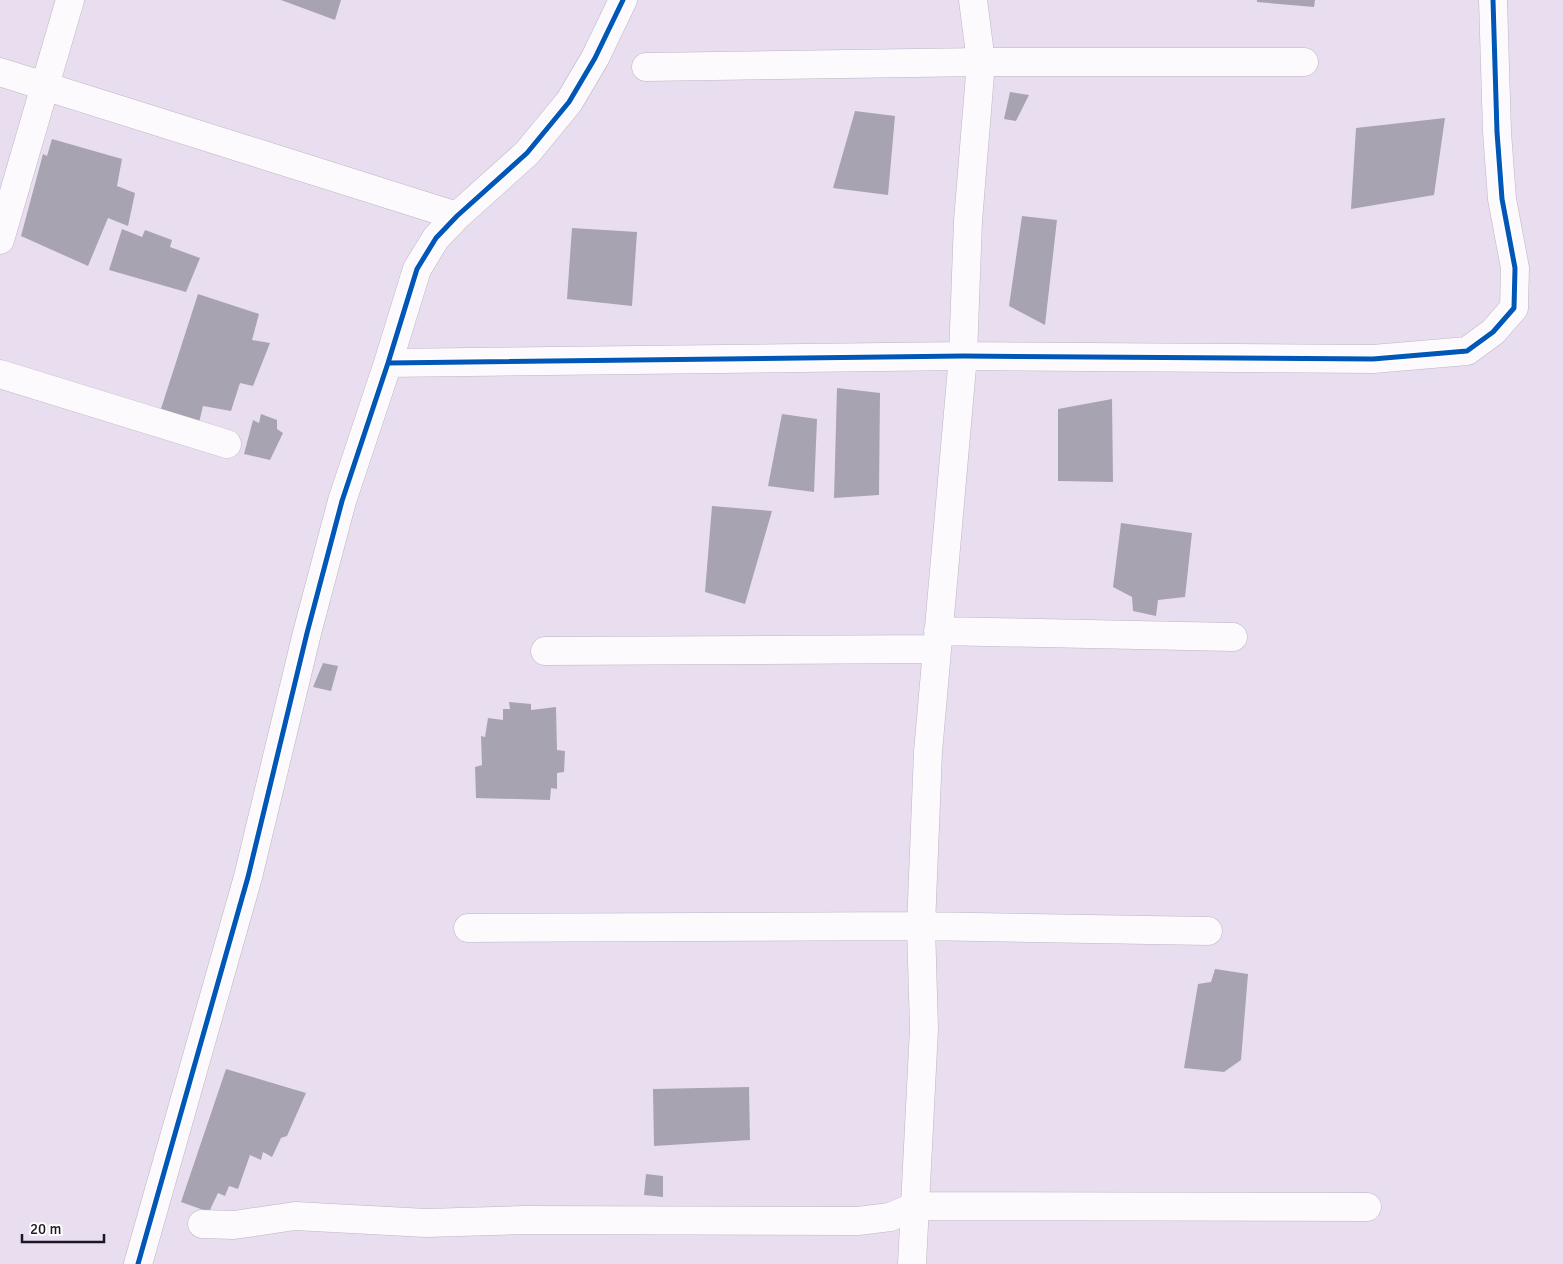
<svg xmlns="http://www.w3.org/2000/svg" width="1563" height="1264" font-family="Signika,sans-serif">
	<rect width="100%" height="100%" fill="#e9deef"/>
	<path fill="#a8a3b1" d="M281 0H341L335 20Z
		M1257 0H1315L1314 7 1257 2Z
		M1010 92 1029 95 1016 121 1004 119Z
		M855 111 895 116 888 195 833 188Z
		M1445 118 1434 195 1351 209 1356 128Z
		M52 139 122 159 117 186 135 193 128 226 108 218 88 266 21 236 43 154 47 156Z
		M1022 216 1057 220 1045 325 1009 306Z
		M572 228 637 232 632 306 567 299Z
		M122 229 142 237 145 230 172 240 170 247 200 258 186 292 109 270Z
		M198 294 259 314 252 340 270 343 253 386 240 383 231 411 203 406 198 427 158 418Z
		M837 388 880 393 879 495 834 498Z
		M1112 399 1113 482 1058 481V409Z
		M261 414 277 420V429L283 433 270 460 244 454 253 420 259 423Z
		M782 414 817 419 814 492 768 486Z
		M712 506 772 511 745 604 705 592Z
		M1121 523 1192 533 1185 597 1158 600 1156 616 1133 611 1132 597 1113 587Z
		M323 663 338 666 331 691 313 687Z
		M509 702 531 704V710L556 707 557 750 565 751 564 772 557 773V789L551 788 550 800 476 798 475 767 482 765 481 736 485 737 488 718 503 720V709H510Z
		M1215 969 1248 974 1241 1060 1224 1072 1184 1068 1198 984 1211 982Z
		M226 1069 306 1093 287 1136 281 1138 272 1157 263 1152 261 1160 250 1155 238 1189 229 1186 225 1196 218 1193 209 1212 181 1202Z
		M749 1087 750 1140 654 1146 653 1089Z
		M646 1174 663 1176V1197L644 1195Z"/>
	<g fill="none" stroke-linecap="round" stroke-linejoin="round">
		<g stroke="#bdb5c2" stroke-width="29">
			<path id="street" d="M646 67 981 62H1304
				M0 72 457 216
				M0 240 70 0
				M388 363 963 356 1373 359 1467 351 1493 332 1514 308 1515 268 1502 199 1497 132 1493 0
				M0 374 227 444
				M938 631 1233 637
				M545 651 937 649
				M468 928 921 926 1208 931
				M202 1224 234 1225 295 1216 426 1223 524 1220 858 1221 890 1217 916 1206 1367 1207
				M138 1264 248 877 307 633 342 501 388 363 417 269 436 238 457 216 527 153 569 102 595 58 623 0
				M912 1264 924 1029 921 926 928 752 963 356 968 221 981 62 973 0"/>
		</g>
		<use href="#street" stroke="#fcfafd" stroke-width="28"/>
		<g stroke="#fff" stroke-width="8">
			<path id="cycleway" d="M388 363 963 356 1373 359 1467 351 1493 332 1514 308 1515 268 1502 199 1497 132 1493 0
				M138 1264 248 877 307 633 342 501 388 363 417 269 436 238 457 216 527 153 569 102 595 58 623 0"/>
		</g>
		<use href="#cycleway" stroke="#0057b8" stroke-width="5"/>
	</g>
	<path d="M22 1234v8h82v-8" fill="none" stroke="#1e1722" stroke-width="2.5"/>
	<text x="30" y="1234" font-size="15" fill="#1e1722" stroke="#ffffff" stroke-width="4" paint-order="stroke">20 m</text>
</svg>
